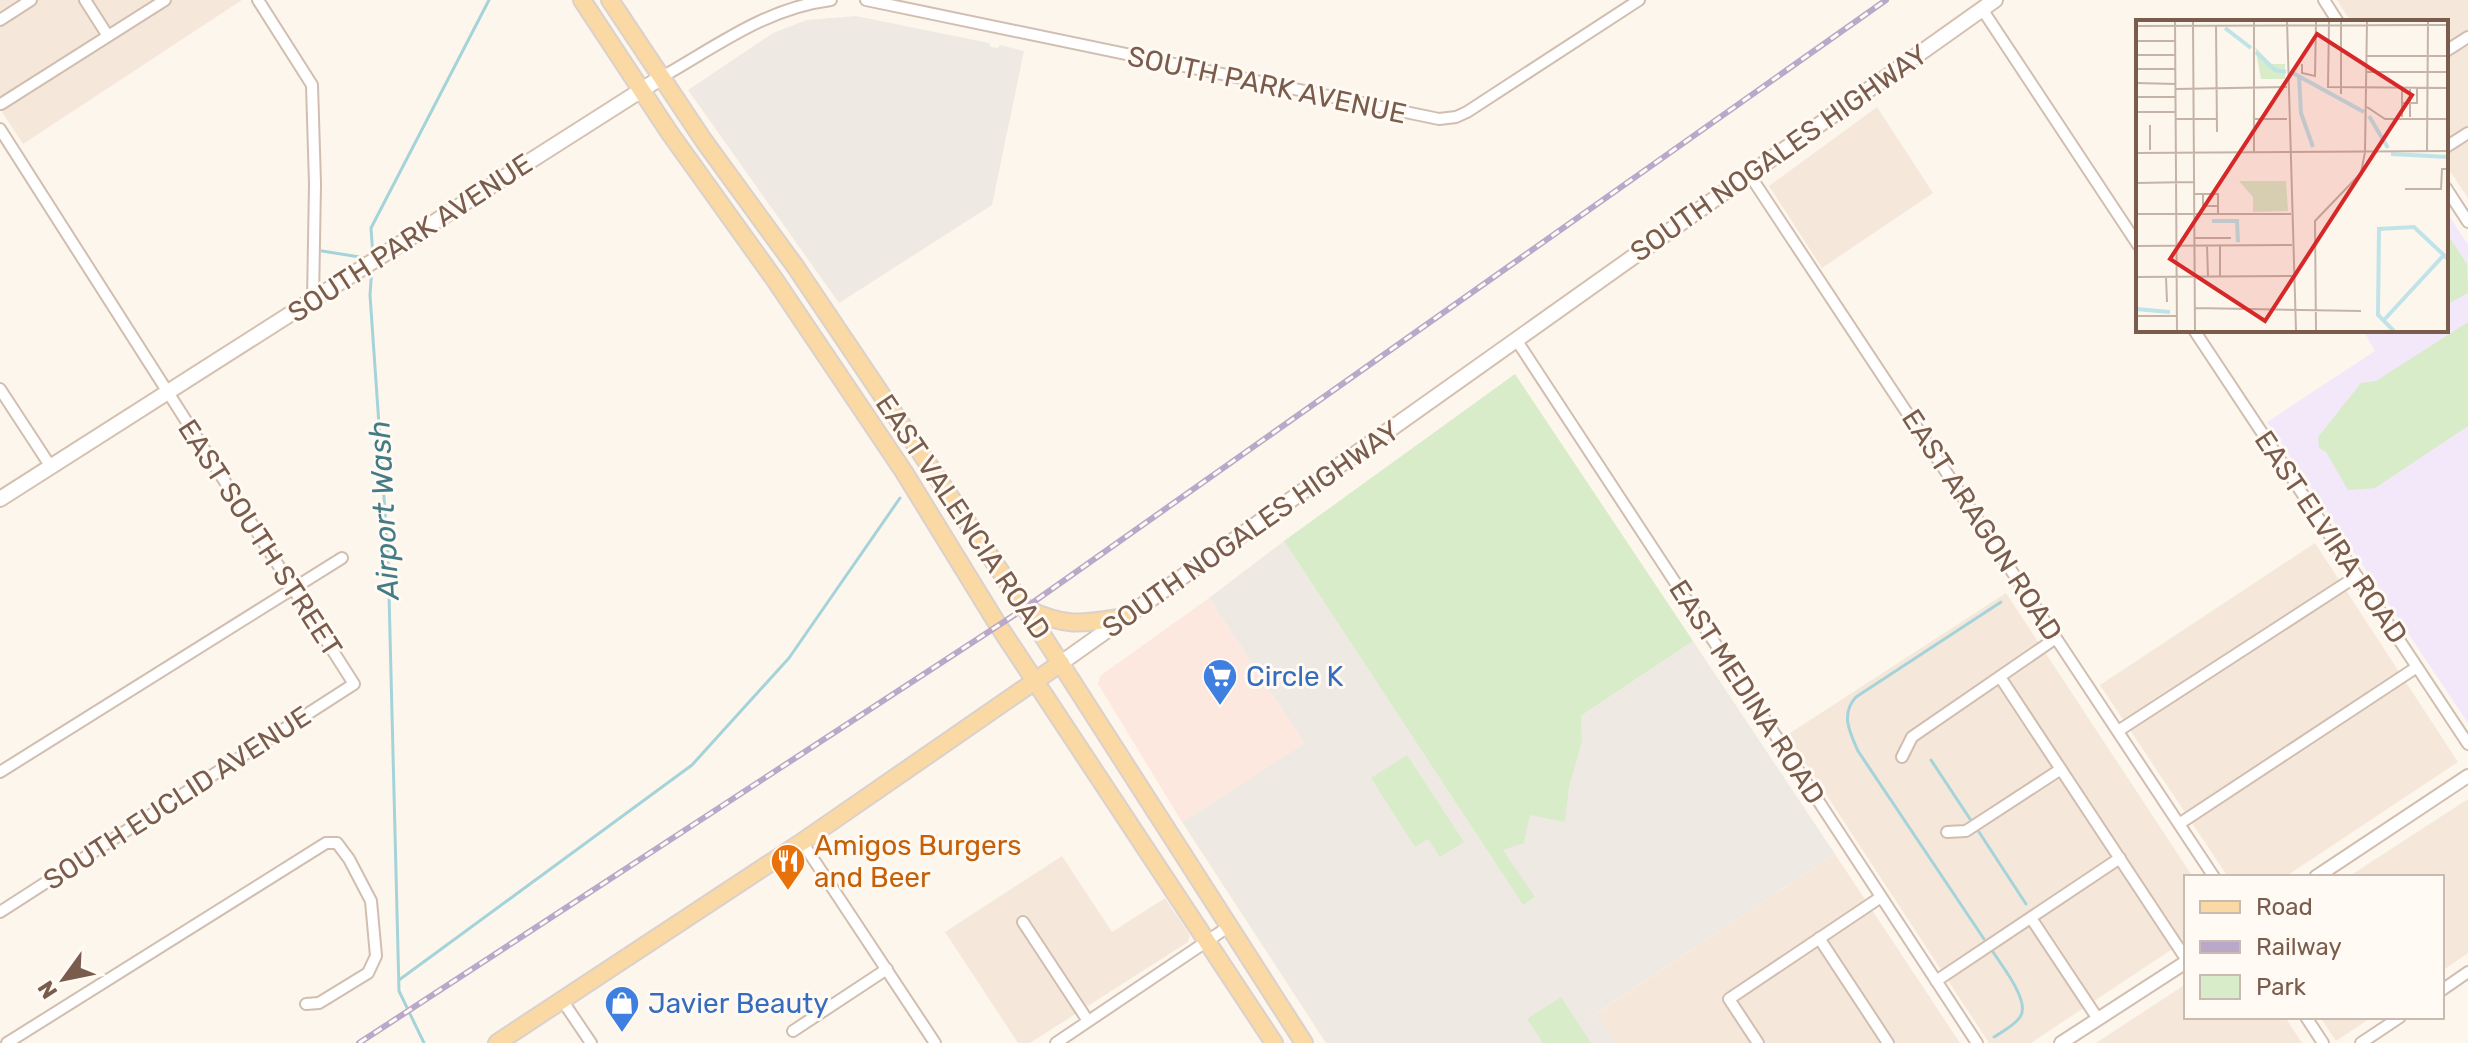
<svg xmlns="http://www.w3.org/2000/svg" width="2468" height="1043" font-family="Rubik,sans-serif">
	<rect width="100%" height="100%" fill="#fdf6ec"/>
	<path fill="#f5e8da" d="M0 0H242L23 144 0 109Z
		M2337 0H2468V198L2446 165V22H2351Z
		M1877 107 1933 193 1822 268 1769 186Z
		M2315 543 2458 762 2285 877H2228L2100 685Z
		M2006 593 2193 877H2186V940L2031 1043H1989L1787 735Z
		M2468 799V953L2442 971V877H2348Z
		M1835 854 1960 1043H1615L1596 1014Z
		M1062 856 1112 932 1165 898 1190 935 1188 942 1030 1043H1018L945 932Z
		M2186 984V1017H2285L2302 1043H2096Z
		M2320 1017H2372L2336 1041Z"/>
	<path fill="#fde8e0" d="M1209 598 1305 743 1182 822 1098 684 1100 676Z"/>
	<path fill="#efe9e4" d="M856 16 989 43 991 47 998 48 1000 45 1024 51 992 205 839 303 688 90 773 33 807 20Z
		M1284 541 1523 905 1534 897 1465 794 1693 641 1835 854 1597 1013 1615 1043H1326L1182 822 1305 743 1209 598Z"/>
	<path fill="#f3e8fa" d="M2446 211 2468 245V723L2267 422 2375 351 2363 330H2446Z"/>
	<path fill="#d8ecc9" d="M2446 232 2467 264 2468 293 2446 305Z
		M2468 322V426L2375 488 2348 490 2326 452 2319 448 2318 437 2361 383 2376 381Z
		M1515 374 1693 641 1581 716 1582 741 1569 787 1565 822 1530 815 1524 843 1503 850 1535 897 1523 905 1284 541Z
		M1407 755 1464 842 1440 857 1428 839 1415 847 1371 778Z
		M1561 997 1591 1043H1543L1527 1019Z"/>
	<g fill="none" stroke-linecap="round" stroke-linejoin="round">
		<path stroke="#a5d3da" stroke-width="3" d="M322 251 366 258
			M373 256 371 228 489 0
			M372 267 370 295 388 555 399 991 424 1043
			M1931 760 1970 819
			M1979 832 2026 904
			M1984 939 1858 751C1850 733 1840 714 1856 697L2001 602
			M1993 952C2002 966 2031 1002 2020 1017 2015 1025 2002 1032 1994 1037
			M399 980 692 765 789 658 900 498"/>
		<g stroke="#d1beb0" stroke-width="14">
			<path id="minor" d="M85 0 108 36
				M258 0 312 85 315 184 313 300
				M866 0 1439 119 1456 117 1467 112 1639 0
				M2324 0 2338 22
				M1982 9 2138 245
				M0 20 31 0
				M2446 51 2468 37
				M662 77C717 46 766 8 831 0
				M1 104 165 0
				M0 129 354 684 0 912
				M2446 147 2468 133
				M1749 174 2214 877
				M2446 188 2468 222
				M2194 330 2468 744
				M1517 341 1977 1043
				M0 389 51 467
				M2000 677 2186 959
				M2118 731 2357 576
				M1902 757 1912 737 2056 638
				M0 772 342 558
				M2179 824 2417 667
				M1947 832 1966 831 2061 769
				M802 842 935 1043
				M2031 918 2098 1019
				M1023 922 1088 1021
				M1819 938 1888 1043
				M1936 981 2120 858
				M2442 990 2468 972
				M562 1000 591 1043
				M2306 1017 2323 1043
				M793 1031 887 969
				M7 1043 326 843H337L349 859 371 901 376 956 368 973 319 1003 306 1004
				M1056 1043 1228 927
				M1758 1043 1729 999 1881 897
				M2361 1043 2400 1017"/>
		</g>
		<g stroke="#d1beb0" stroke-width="16">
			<path id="tertiary" d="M2316 877 2468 776
				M2061 1043 2186 962"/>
		</g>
		<g stroke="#d6c0b0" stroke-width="18">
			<path id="secondary" d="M0 499 662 77
				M1061 663 1995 0"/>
		</g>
		<g stroke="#dad1cd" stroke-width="20">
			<path id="primary" d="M582 0 669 132 775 280 904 472 998 625 1274 1043
				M610 0 704 141 795 266 1025 608 1304 1043
				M1027 609C1070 629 1085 623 1130 616
				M497 1043 802 842 1061 663"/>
		</g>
		<use href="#minor" stroke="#fff" stroke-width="10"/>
		<use href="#tertiary" stroke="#fff" stroke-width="12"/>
		<use href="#secondary" stroke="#fff" stroke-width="14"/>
		<use href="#primary" stroke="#fbd9a5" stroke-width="16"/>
		<g stroke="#b9a8c9" stroke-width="6">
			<path id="rail" d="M359 1043 1025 608 1886 0"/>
		</g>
		<use href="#rail" stroke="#fffaf3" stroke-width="3" stroke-dasharray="9" stroke-linecap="butt"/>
	</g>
	<defs>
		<g id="supermarket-pin" transform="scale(1.8)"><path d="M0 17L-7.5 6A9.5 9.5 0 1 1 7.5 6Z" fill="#3f7fe0" stroke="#fffaf3"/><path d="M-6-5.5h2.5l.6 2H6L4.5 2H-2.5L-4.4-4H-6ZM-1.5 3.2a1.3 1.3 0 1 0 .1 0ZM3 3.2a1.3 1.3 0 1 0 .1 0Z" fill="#fff"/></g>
		<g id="restaurant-pin" transform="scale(1.8)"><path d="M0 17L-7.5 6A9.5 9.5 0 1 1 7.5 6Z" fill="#e8710a" stroke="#fffaf3"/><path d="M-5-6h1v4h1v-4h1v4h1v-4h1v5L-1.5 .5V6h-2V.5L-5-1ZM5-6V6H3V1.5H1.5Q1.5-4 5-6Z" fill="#fff"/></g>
		<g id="shop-pin" transform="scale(1.8)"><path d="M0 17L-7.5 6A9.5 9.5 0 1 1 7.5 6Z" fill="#3f7fe0" stroke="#fffaf3"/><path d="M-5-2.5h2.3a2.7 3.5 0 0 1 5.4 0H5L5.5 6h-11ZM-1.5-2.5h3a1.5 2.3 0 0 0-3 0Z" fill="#fff"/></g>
	</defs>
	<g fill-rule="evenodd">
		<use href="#supermarket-pin" x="1220" y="676"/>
		<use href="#restaurant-pin" x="788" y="861"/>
		<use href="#shop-pin" x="622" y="1003"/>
	</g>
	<g text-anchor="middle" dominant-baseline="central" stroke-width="6" stroke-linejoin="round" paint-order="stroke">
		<g font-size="28" fill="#7a5c4d" stroke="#fffaf3">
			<text transform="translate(1267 85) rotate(12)">SOUTH PARK AVENUE</text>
			<text transform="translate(1779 153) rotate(-35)">SOUTH NOGALES HIGHWAY</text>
			<text transform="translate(410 238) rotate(-33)">SOUTH PARK AVENUE</text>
			<text transform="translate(963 517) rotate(56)">EAST VALENCIA ROAD</text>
			<text transform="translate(1982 525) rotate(57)">EAST ARAGON ROAD</text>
			<text transform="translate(1251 529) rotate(-35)">SOUTH NOGALES HIGHWAY</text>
			<text transform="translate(2331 537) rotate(56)">EAST ELVIRA ROAD</text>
			<text transform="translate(260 538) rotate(57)">EAST SOUTH STREET</text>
			<text transform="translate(1747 692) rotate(57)">EAST MEDINA ROAD</text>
			<text transform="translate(177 798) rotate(-33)">SOUTH EUCLID AVENUE</text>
		</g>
		<g font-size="28" fill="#366cbe" stroke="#fffaf3" text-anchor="start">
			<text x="1246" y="676">Circle K</text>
			<text x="648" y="1003">Javier Beauty</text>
		</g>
		<g font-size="28" fill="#c56008" stroke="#fffaf3" text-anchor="start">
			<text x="814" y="845">Amigos Burgers<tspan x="814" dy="32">and Beer</tspan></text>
		</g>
		<g font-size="30" font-style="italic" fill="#437c86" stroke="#fffaf3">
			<text transform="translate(384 510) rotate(-93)">Airport Wash</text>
		</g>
	</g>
	<g transform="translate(2136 20)">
		<rect width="312" height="312" fill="#fdf6ec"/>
		<path d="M119 27 135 44H149V59H125ZM103 161H150L152 191 117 192V177Z" fill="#d8ecc9"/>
		<path fill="none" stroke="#bfe3e8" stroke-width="4" d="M89 8 115 28M120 32 139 50 150 52M157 53 228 92M163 55 165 93 177 127M233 96 252 128M255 134 312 137M76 201H101L102 222M0 289 34 292M247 301 308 235M258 311 242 295 243 209 278 207 312 239"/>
		<path fill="none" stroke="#c5b3a7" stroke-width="2" d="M39 1 41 311M57 1 59 311M118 1V132M151 1 160 311M193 1 192 67 312 68M80 5 81 112M0 6 312 5M0 21H39M0 35H39M231 36H312M166 44V53L179 56 180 1M0 49H39M231 52H312M0 63 40 64M40 69 151 67M205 74V1M0 77H40M266 83H281V68M231 87 249 99H312M0 92H40M266 97V69M274 97V69M40 99H81M118 99H151M14 105V130M229 131 231 1M291 131 292 1M0 133 312 131M0 163 58 162M269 169H305L306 149H312M58 174H82V194M67 174V186H82M0 194H155M58 218H95M71 225 72 256M0 226 156 225M84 256V225M0 257 157 256M30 257 31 282M59 288 225 291M0 296H41M180 311 179 201 225 153 229 132"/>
		<path fill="#d62828" fill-opacity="0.15" stroke="#d62828" stroke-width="4" d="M181 14 276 75 129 301 34 239Z"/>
		<rect width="312" height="312" fill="none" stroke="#7a5c4d" stroke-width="4"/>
	</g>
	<rect x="2184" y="875" width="260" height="144" fill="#fffaf3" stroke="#cabbb1" stroke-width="2"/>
	<rect x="2200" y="901" width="40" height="12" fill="#fbd9a5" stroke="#cabbb1" stroke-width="2"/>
	<text x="2256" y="915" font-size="24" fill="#7a5c4d">Road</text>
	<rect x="2200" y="941" width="40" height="12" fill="#b9a8c9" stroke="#cabbb1" stroke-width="2"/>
	<text x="2256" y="955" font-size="24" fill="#7a5c4d">Railway</text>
	<rect x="2200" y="975" width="40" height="24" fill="#d8ecc9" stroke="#cabbb1" stroke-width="2"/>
	<text x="2256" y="995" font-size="24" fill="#7a5c4d">Park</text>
	<g transform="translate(64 979) rotate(237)" stroke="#fffaf3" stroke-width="6" paint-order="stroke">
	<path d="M0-6L14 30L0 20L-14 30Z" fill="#7a5c4d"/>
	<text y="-12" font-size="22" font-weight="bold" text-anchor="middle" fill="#7a5c4d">N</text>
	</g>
</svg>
